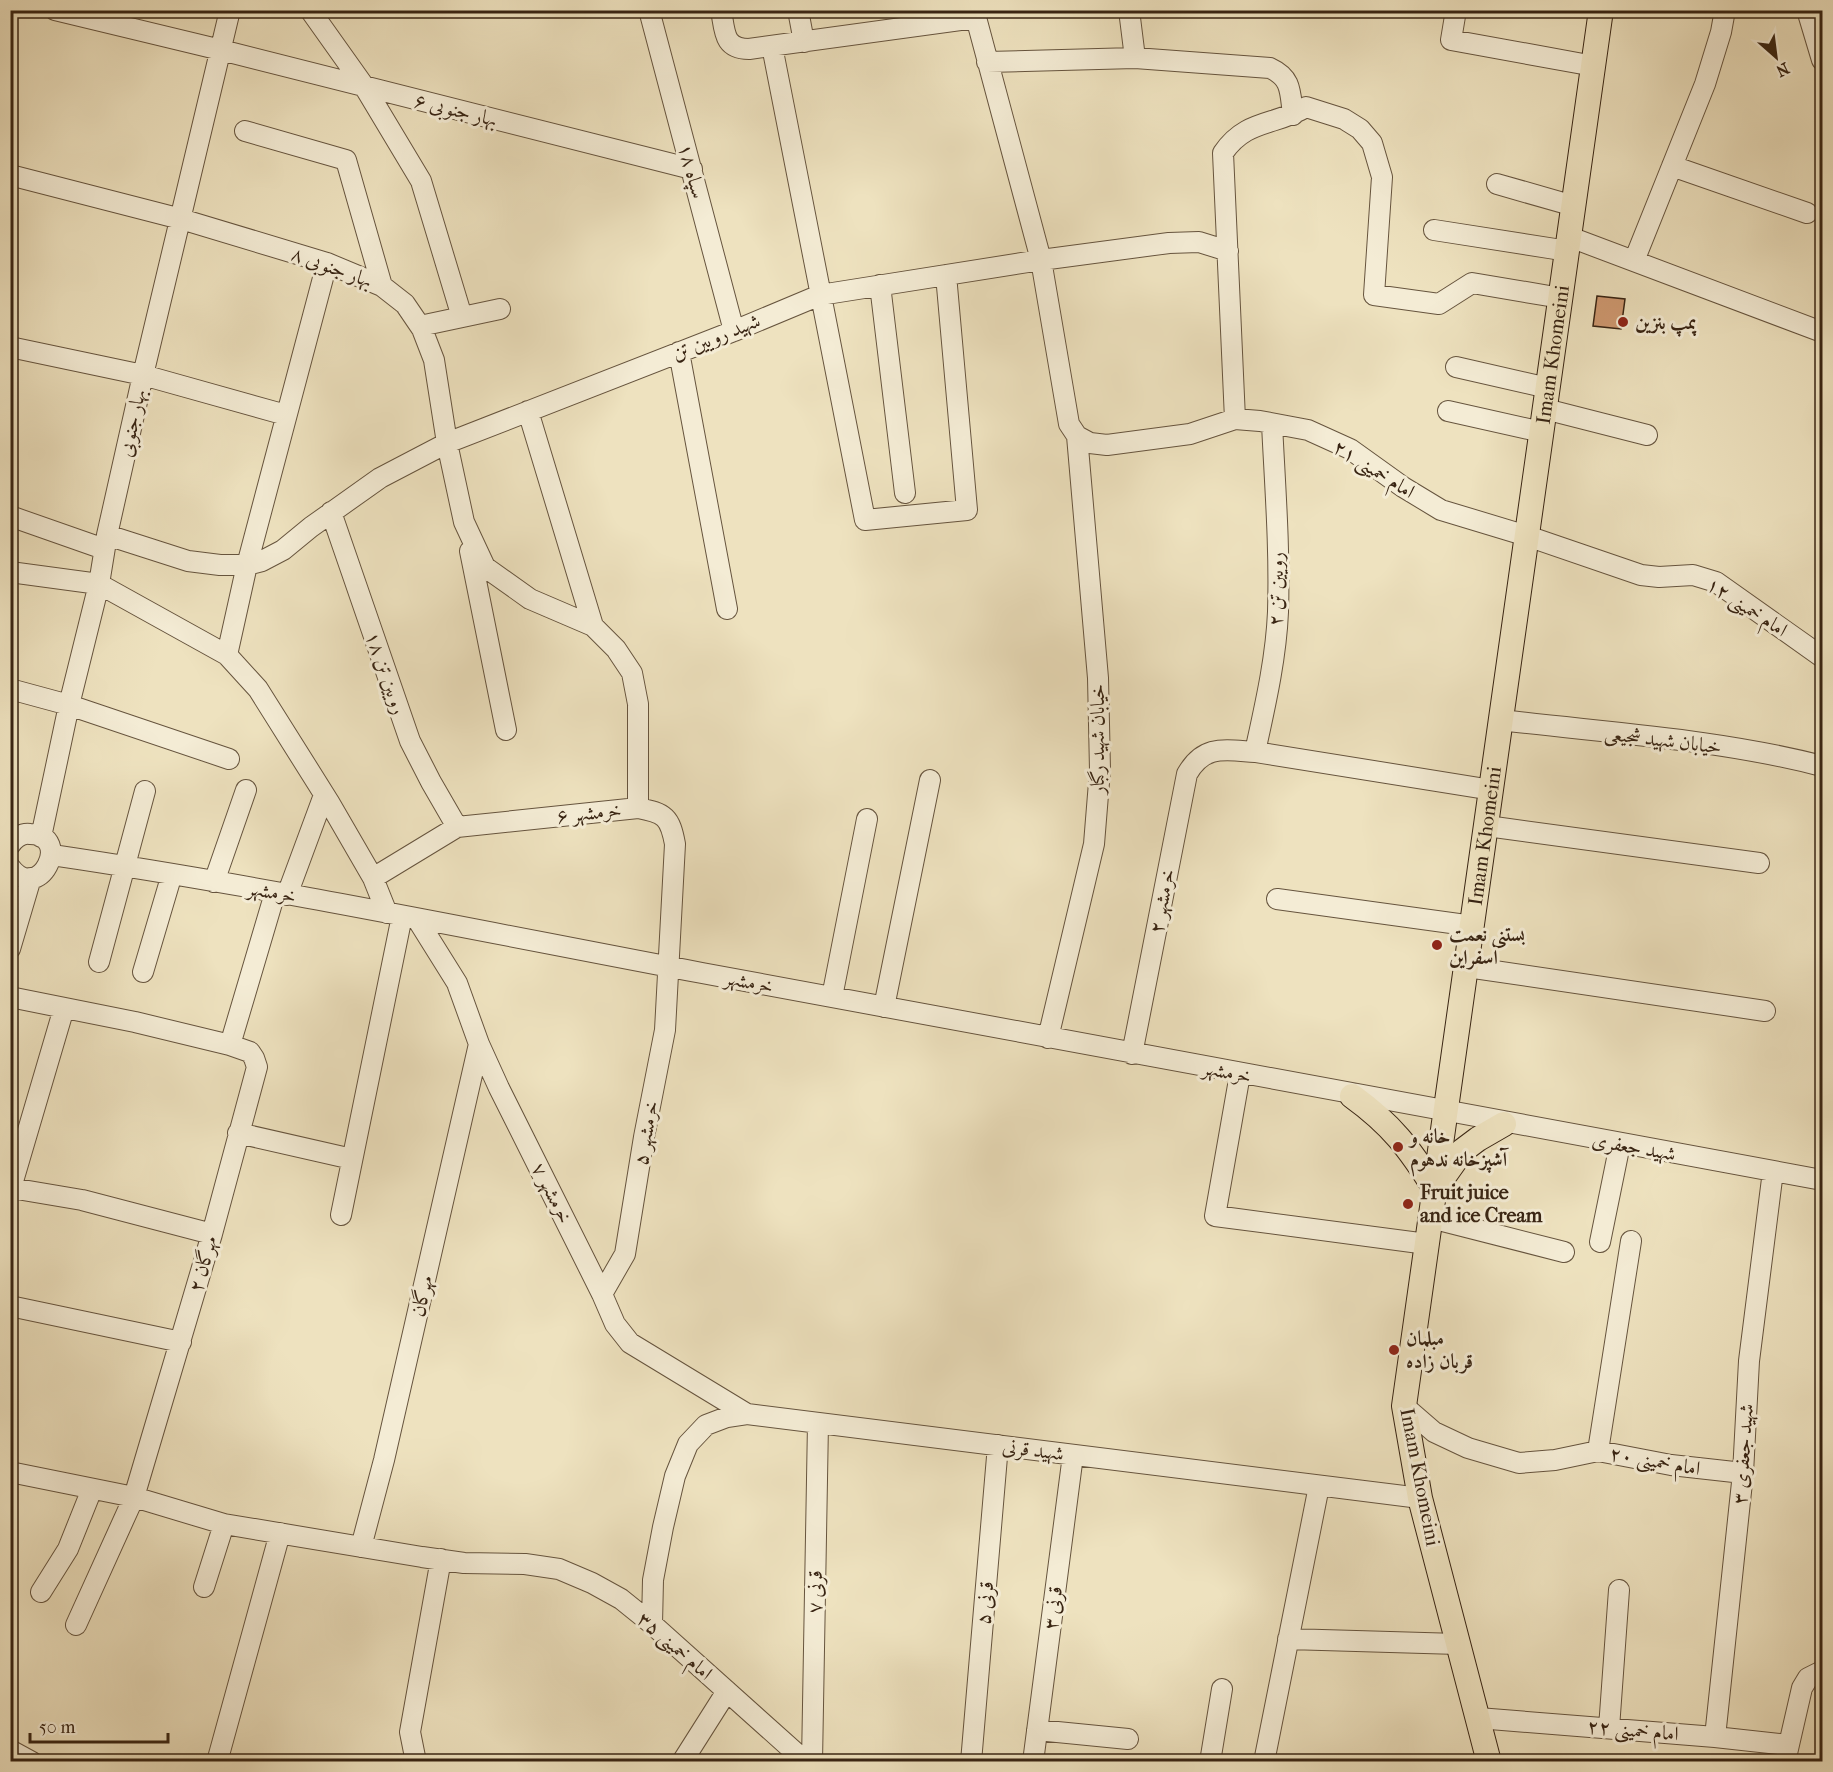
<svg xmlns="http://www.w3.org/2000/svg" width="1833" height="1772" font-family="'IM FELL French Canon',Amiri,serif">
	<rect width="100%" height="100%" fill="#eee2bf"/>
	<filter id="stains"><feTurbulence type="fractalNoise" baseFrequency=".00333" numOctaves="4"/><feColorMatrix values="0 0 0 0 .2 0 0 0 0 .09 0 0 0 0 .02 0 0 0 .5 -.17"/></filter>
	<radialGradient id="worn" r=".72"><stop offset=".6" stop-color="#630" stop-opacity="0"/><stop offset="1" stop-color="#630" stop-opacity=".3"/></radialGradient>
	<path fill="#cf9971" stroke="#382413" stroke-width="1.5" d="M1597 296 1625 299 1621 329 1593 326Z"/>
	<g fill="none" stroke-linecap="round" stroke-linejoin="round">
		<g stroke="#66543e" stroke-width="22">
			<path id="minor" d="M55 10 221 50 692 169
				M310 10 364 86 421 181 462 317
				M649 10 734 331
				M721 10C725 31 723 49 749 49L975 18
				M798 10 804 42
				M974 10 1041 260 1069 424 1077 436 1090 443 1107 445 1190 434 1235 419 1260 421 1308 430 1350 449 1403 487 1441 510 1527 536 1641 575 1659 577 1693 575 1716 582 1822 657
				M1129 10 1135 58
				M1456 10 1451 40 1594 66
				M1807 10 1822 60
				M772 46 865 520 967 510 946 275
				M987 62 1135 58 1270 68C1292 78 1290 92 1293 115
				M245 131 346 160 382 286
				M1672 166 1807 213
				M10 175 181 219 327 263 382 286 405 304 422 329 434 360 447 443 464 522 485 567 530 599 593 626 616 649 632 673 638 704V808
				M1497 184 1574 206
				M1434 230 1568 251
				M1570 237 1822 332
				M1634 261 1705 84 1721 32 1725 10
				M880 285 905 493
				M420 326 500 309
				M10 347 143 375 286 415
				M679 352 727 609
				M1456 367 1548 388
				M1545 409 1647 435
				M528 411 593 626
				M1448 411 1542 432
				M1235 419 1223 153C1246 119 1275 126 1306 107L1344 119 1360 129 1372 143 1382 177 1374 295 1439 304 1472 283 1561 298
				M331 512 410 741 431 782 457 827
				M10 516 104 549
				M107 535 188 561 220 565H247L262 561 283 550 311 527 380 478 447 443 734 331 820 295 1041 260 1169 243 1199 242 1228 251
				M470 551 506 730
				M10 572 99 584 227 655 258 689 329 802 373 878 387 913
				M227 655 247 565 327 263
				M10 689 69 705 229 759
				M1501 720C1608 733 1718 739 1822 766
				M1255 752C1265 706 1276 659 1278 612 1280 549 1275 486 1272 424
				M1487 826 1759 863
				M41 837 69 705 99 584 107 535 143 375 230 10
				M10 845C15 838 22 833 30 834 74 835 39 906 10 867
				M52 855C269 887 485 932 702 973 1075 1043 1448 1114 1822 1180
				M373 878 457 827 638 808C665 813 670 817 675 844L665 1030 644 1137 625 1254 602 1294
				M214 882 246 790
				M287 895 324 795
				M1277 899 1473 926
				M417 919 457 983 479 1044 499 1088 602 1294 615 1324 630 1343 747 1414
				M10 949 31 878
				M99 962 145 791
				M1467 967 1765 1011
				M143 972 172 874
				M10 997 135 1022 230 1045 250 1052 254 1058 257 1067 212 1234 134 1497 76 1625
				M832 997 867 819
				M884 1007 930 780
				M1048 1038 1094 844 1100 770 1098 678 1077 436
				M230 1045 275 893
				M1132 1054 1187 774C1204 744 1225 750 1255 752L1492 790
				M1240 1074 1215 1216 1427 1244
				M238 1133 352 1159
				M11 1188 64 1008
				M10 1192 11 1188 82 1200 212 1234
				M341 1215 402 916
				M1431 1218 1564 1252
				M1600 1242 1620 1144
				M10 1306 181 1342
				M1404 1406 1434 1432 1468 1448 1519 1463 1555 1460 1598 1451 1671 1465 1743 1473
				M1598 1451 1631 1241
				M10 1472 134 1497 224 1524 422 1557 464 1563 525 1564 559 1569 592 1583 621 1599 652 1624 806 1762
				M361 1547 384 1460 479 1044
				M204 1587 224 1524
				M41 1592 68 1549 92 1489
				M652 1624 653 1580 663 1527 675 1476 688 1444 706 1425 727 1417 747 1414 1420 1498
				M1288 1639 1458 1644
				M1478 1718 1715 1737 1788 1745
				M1609 1728 1619 1590
				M1037 1730 1128 1739
				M1715 1737 1743 1473 1749 1361 1773 1171
				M10 1750 32 1762
				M217 1762 280 1533
				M416 1762 410 1732 441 1559
				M682 1762 727 1691
				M812 1762 818 1423
				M971 1762 998 1445
				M1033 1762 1073 1455
				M1210 1762 1222 1689
				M1264 1762 1319 1486
				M1785 1762 1802 1688 1808 1678 1822 1671"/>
		</g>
		<g stroke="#382413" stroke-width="26">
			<g id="major">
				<path d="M1352 1096C1392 1125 1409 1148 1435 1189L1462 1151 1478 1139 1504 1124"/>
				<path id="s1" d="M1489 1762 1420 1498 1404 1406 1601 10"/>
			</g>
		</g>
		<use href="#minor" stroke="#f4ecd5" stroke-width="20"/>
		<use href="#major" stroke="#eee2bf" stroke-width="24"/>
	</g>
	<g fill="#8f2418" stroke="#f4ecd5" stroke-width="2">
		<circle cx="1623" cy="322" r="6"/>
		<circle cx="1437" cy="945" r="6"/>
		<circle cx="1398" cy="1147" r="6"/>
		<circle cx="1408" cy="1204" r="6"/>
		<circle cx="1394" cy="1350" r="6"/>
	</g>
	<g text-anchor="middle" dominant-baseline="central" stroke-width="6" stroke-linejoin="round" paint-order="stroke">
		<g font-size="20" fill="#382413" stroke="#f4ecd5">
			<text transform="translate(456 110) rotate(14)">بهار جنوبی ۶</text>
			<text transform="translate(692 171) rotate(75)">سپاه ۱۸</text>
			<text transform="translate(332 267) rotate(20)">بهار جنوبی ۸</text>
			<text transform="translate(716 337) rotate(-22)">شهید رویین تن</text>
			<text stroke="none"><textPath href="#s1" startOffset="1428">Imam Khomeini</textPath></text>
			<text transform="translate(132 423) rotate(-78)">بهار جنوبی</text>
			<text transform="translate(1374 469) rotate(32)">امام خمینی ۲۱</text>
			<text transform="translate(1276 589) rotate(-89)">رویین تن ۲</text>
			<text transform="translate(1747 607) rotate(33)">امام خمینی ۱۲</text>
			<text transform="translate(386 673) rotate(71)">رویین تن ۱۸</text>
			<text transform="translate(1097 739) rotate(-90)">خیابان شهید رگبار</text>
			<text transform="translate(1663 740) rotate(7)">خیابان شهید شجیعی</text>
			<text transform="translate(589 813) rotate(-6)">خرمشهر ۶</text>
			<text stroke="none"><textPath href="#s1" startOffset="942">Imam Khomeini</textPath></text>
			<text transform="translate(272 892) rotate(10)">خرمشهر</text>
			<text transform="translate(1162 901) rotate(-79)">خرمشهر ۲</text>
			<text transform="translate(749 982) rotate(11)">خرمشهر</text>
			<text transform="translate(1227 1072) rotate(11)">خرمشهر</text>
			<text transform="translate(646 1133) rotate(-80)">خرمشهر ۵</text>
			<text transform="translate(1634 1147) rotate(10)">شهید جعفری</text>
			<text transform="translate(552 1193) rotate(63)">خرمشهر ۷</text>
			<text transform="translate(203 1264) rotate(-74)">مهرگان ۲</text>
			<text transform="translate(422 1296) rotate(-77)">مهرگان</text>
			<text transform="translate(1033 1450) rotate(7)">شهید قرنی</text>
			<text transform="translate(1743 1454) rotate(-86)">شهید جعفری ۳</text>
			<text transform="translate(1655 1461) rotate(10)">امام خمینی ۲۰</text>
			<text transform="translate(1420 1477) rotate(79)">Imam Khomeini</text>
			<text transform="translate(815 1592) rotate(-89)">قرنی ۷</text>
			<text transform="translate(985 1603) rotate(-85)">قرنی ۵</text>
			<text transform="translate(1053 1608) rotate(-83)">قرنی ۳</text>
			<text transform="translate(675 1646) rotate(41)">امام خمینی ۳۵</text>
			<text transform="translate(1633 1730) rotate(5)">امام خمینی ۲۲</text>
		</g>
		<g font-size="20" font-weight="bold" fill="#382413" stroke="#f4ecd5" text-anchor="start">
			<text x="1635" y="322">پمپ بنزین</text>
			<text x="1449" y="934">بستنی نعمت<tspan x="1449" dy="23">اسفراین</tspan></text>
			<text x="1410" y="1136">خانه و<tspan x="1410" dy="23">آشپزخانه ندهوم</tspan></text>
			<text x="1420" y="1192">Fruit juice<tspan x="1420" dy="23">and ice Cream</tspan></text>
			<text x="1406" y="1338">مبلمان<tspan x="1406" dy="23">قربان زاده</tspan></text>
		</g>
	</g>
	<rect width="1833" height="1772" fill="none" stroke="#eee2bf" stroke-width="36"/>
	<rect x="12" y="12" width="1809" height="1748" fill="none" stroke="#382413" stroke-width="3"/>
	<rect x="18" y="18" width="1797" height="1736" fill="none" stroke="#382413" stroke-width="1.5"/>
	<g transform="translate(1776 57) rotate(152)" stroke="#f4ecd5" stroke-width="4.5" paint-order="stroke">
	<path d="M0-4.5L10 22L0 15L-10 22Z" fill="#382413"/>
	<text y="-9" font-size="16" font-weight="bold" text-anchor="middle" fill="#382413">N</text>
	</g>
	<path d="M30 1733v9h138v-9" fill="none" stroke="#382413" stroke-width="3"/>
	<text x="39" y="1733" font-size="18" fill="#382413" stroke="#f4ecd5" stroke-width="4.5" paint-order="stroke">50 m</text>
	<rect width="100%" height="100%" filter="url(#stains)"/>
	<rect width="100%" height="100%" fill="url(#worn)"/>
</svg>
